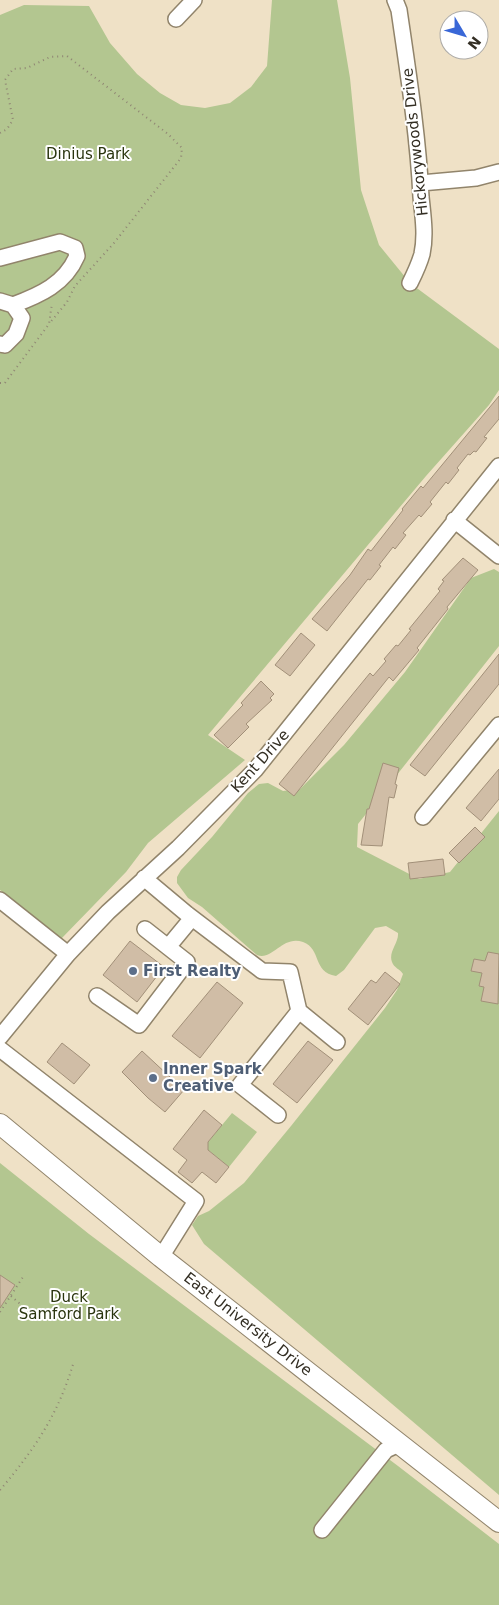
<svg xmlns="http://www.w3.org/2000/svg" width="499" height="1605" font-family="'DejaVu Sans',sans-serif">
	<rect width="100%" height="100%" fill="#efe1c6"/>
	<path fill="#b3c690" d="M272 0H337L350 78 361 190 379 245 410 283 499 349V390L489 405 426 476 208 735 245 760 148 843 126 872 61 939 0 890V15L24 5 89 6 110 43 137 74 160 93 181 105 205 108 230 103 251 87 267 66Z
		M494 569 499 572V646L358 824 357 847 419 879 450 872 499 811V1495L204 1244 192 1225 198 1216 209 1211 244 1183 291 1126 385 1008 397 990 403 974C400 969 394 968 392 962 388 952 399 943 398 933L386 926 375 928 344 970 336 976C312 972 322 949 303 942 282 935 273 961 257 955L202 907 188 898 177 883V877L181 870 212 837 248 793 259 784 268 783 283 791 300 789 344 745 405 672 471 578Z
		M232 1113 257 1132 229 1167 208 1150V1142Z
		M0 1163 89 1234 398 1466 499 1544V1605H0Z"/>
	<path fill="#d0bda6" stroke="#a29079" d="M499 396V419L484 437 487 438 476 452 474 451 470 455 468 454 457 468 459 470 448 484 446 482 430 502 432 504 421 517 419 515 403 533 406 535 395 549 393 547 379 565 381 566 370 580 368 579 327 631 312 619 350 575 368 549 371 551 403 510 402 509 421 486 423 488Z
		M463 558 478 570 447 607 448 609 417 648 419 650 393 681 389 677 294 796 279 784 370 673 373 676 386 661 384 659 396 645 398 646 411 630 409 629 440 591 438 589 444 581 442 580Z
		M301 633 315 645 290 676 275 665Z
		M499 654V684L425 776 410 765Z
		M261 681 274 694 270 698 272 700 246 724 249 727 228 748 214 735 243 705 241 703Z
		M383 763 399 768 395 784 397 785 394 798 389 797 382 846 361 845 367 809H369Z
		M499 769V799L481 821 466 808Z
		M475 827 485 837 459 863 449 853Z
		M443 859 445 875 410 879 408 863Z
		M130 941 164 967 137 1002 103 975Z
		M488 952 499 954 498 1004 481 1001 484 987 479 986 482 973 471 971 474 959 485 961Z
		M385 972 400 984 368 1025 348 1009 371 980 376 983Z
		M217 982 243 1003 200 1058 172 1036Z
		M308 1041 333 1060 297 1103 273 1084Z
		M62 1043 90 1065 74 1084 47 1062Z
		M142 1051 184 1090 165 1112 148 1098 122 1072Z
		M204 1110 222 1125 208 1142V1150L229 1167 216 1183 202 1172 192 1183 178 1172 187 1160 173 1149Z
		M0 1275 15 1285 0 1308Z"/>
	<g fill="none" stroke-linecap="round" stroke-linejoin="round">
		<g stroke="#91846b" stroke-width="18">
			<path id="minor" d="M395 0 399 10C408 72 418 135 421 197 423 216 426 236 422 254 419 265 415 273 410 283
				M176 19 194 0
				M421 183 476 178 499 172
				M0 258 60 242 75 248 77 256C65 284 40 295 13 305
				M0 301 13 305 22 318 16 334 5 345 0 344
				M454 520 499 556
				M423 817 499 725
				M144 878 187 914 262 971 290 972 299 1011 337 1042
				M0 900 68 954
				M168 947 192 918
				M97 996 139 1025 187 962 145 929
				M0 1037 68 954 108 912 178 848 255 770 499 466
				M0 1049 196 1201 161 1257
				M278 1115 240 1085 299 1011
				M322 1530 386 1450 399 1444"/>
		</g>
		<g stroke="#91846b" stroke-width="22">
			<path id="major" d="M0 1124 161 1257 499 1522"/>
		</g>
		<path stroke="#8f8573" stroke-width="2" stroke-dasharray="1 4" stroke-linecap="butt" d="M0 133 7 129 13 120 5 80 13 69 27 68 50 57 67 56 168 134 182 148 181 158 114 243 75 286 67 302 49 324
			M0 383H5L49 324 52 303
			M11 1296 32 1314
			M0 1312 23 1277
			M0 1490C35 1449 59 1413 74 1361"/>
		<use href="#minor" stroke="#fff" stroke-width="15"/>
		<use href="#major" stroke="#fff" stroke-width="20"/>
	</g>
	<g fill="#5c6f8a" stroke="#fff" stroke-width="2">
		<circle cx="133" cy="971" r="5"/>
		<circle cx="153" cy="1078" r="5"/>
	</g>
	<g text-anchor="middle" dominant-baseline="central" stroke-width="4" stroke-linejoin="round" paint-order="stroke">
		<g font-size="15" fill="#332e23" stroke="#fff">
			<text transform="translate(415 142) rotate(-96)">Hickorywoods Drive</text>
			<text transform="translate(260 761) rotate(-48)">Kent Drive</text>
			<text transform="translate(248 1324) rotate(38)">East University Drive</text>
		</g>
		<g font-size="15" fill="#2a350f" stroke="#fff">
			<text x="88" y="154">Dinius Park</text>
			<text x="69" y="1297">Duck<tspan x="69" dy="17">Samford Park</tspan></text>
		</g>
		<g font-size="15" font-weight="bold" fill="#4e5e75" stroke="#fff" text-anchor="start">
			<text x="143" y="971">First Realty</text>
			<text x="163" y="1069">Inner Spark<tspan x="163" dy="17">Creative</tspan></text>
		</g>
	</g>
	<g transform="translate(464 35) rotate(128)"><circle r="24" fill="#ffffff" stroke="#adaba7"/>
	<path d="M0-4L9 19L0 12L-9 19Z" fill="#3967d7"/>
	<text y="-8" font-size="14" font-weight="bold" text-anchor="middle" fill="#332e23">N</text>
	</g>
</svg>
